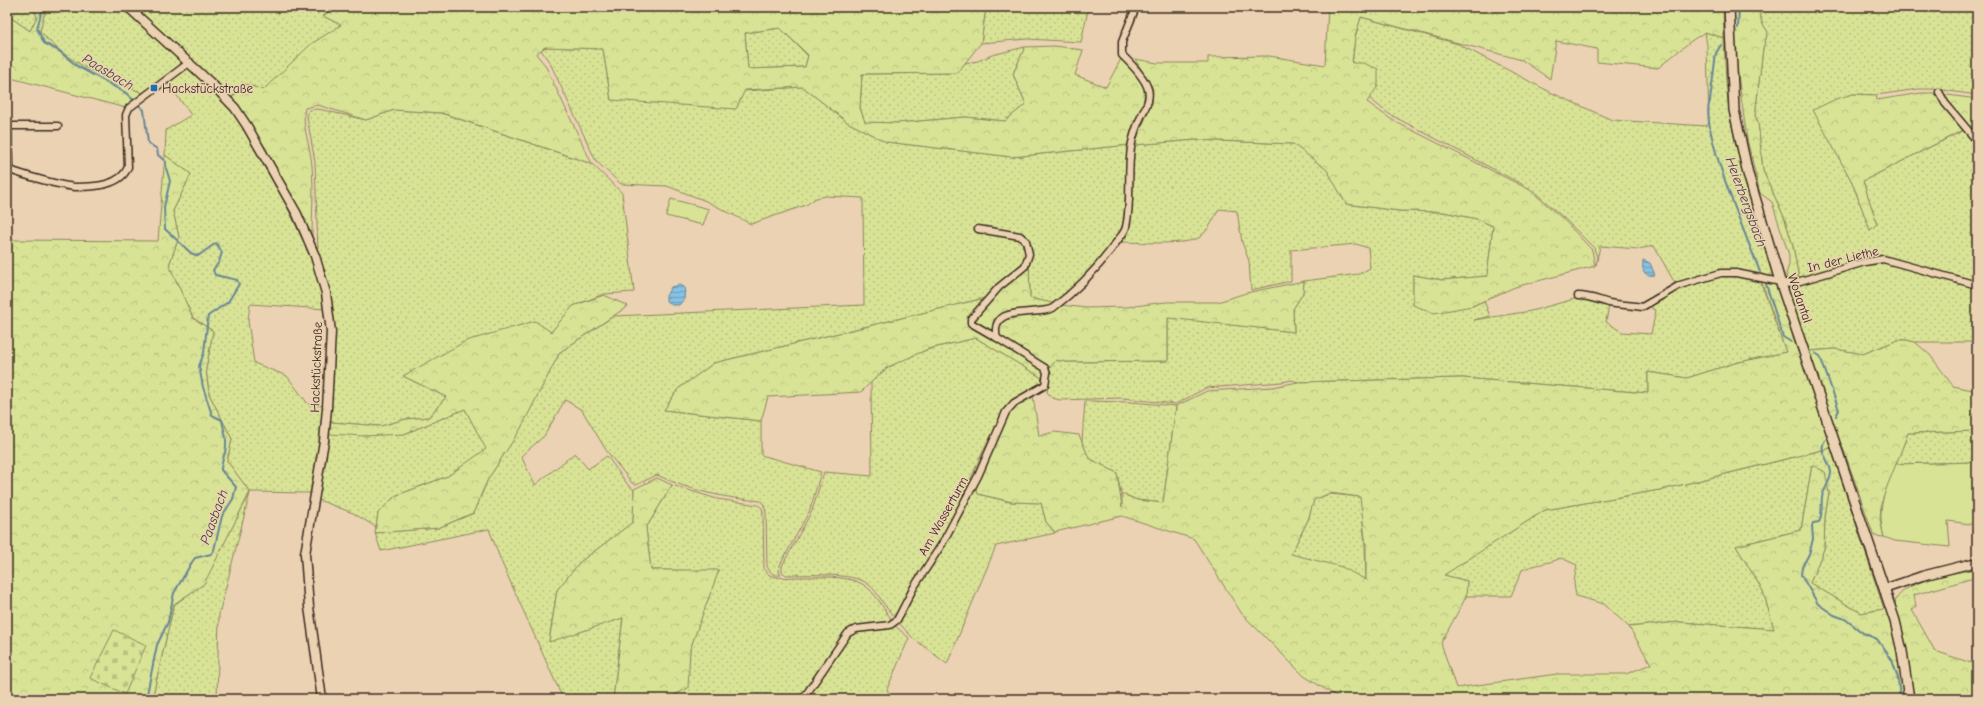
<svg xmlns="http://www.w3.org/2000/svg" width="1984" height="706" font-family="'Comic Neue',sans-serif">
	<defs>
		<pattern id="grass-dots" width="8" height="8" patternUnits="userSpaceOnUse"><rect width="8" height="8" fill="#d8e396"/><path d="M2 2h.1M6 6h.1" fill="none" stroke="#bac381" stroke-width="1.8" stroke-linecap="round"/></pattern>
		<pattern id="forest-crowns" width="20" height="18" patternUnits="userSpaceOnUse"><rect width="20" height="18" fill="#d8e396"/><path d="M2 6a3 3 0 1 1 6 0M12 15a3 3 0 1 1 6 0" fill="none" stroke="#bac381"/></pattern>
		<pattern id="cemetery-stones" width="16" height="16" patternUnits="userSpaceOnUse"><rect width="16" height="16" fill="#d8e396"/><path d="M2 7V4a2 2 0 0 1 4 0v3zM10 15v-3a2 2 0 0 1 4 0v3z" fill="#bac381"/></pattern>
		<pattern id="water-rules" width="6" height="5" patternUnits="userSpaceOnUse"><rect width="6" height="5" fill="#85c2e5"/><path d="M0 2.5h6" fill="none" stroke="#6e9eb9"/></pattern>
	</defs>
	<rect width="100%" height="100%" fill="#ebd2b3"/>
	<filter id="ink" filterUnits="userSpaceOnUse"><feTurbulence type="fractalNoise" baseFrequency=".025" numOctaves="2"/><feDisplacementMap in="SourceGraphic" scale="8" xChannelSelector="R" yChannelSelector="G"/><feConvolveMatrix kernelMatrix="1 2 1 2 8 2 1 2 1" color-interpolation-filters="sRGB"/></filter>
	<g filter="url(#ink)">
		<path fill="url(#grass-dots)" stroke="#8a865a" d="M7 7H33L37 17 30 31 7 15Z
			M46 7H123L177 55 181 62 179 67 143 93C105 78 66 63 40 31Z
			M137 7H184L192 9V7H336L323 16 341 25 312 44 263 90 245 84 230 99 136 10Z
			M986 7H1091L1088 10 1081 42 1027 39 981 43Z
			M1758 7H1977V95L1935 89H1919L1876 95 1853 94 1814 111 1852 182 1870 230 1877 224 1863 181 1964 130 1977 143V284L1883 258 1799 279 1793 246 1784 217 1763 171 1758 122 1755 116 1763 48 1768 32 1762 23Z
			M1361 17 1458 44 1550 92 1612 120 1706 126 1709 123 1707 45 1705 32 1724 38C1725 67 1726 97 1732 126 1742 177 1758 227 1773 276H1757L1735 271 1676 285 1654 246 1638 249 1600 246 1596 265 1597 257 1594 248 1564 218 1531 189 1389 114 1369 98 1352 64 1355 37Z
			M780 28 808 56 805 67 748 69 745 33Z
			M546 47 603 49 611 100 803 87 847 122 887 142 1012 157 1129 145 1123 228 1103 259 1055 304 1030 298 1029 263 985 298 714 363 678 389 664 410 761 421V455L821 472 810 510 780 565 779 573 781 575C773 576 770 573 767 566L766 513 764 505 761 501C725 498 690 491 657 475L636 485 632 483 606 450 582 410 565 400 544 436 521 456 535 485 575 453 588 469 607 456 628 485 634 490 633 522 580 562 557 590 549 641 623 617 613 699H563L501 561 489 529 381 551 375 533 438 528 474 513 488 479 520 429 560 352 614 316 864 305 863 198 826 196 816 198 806 205 751 224 706 201 667 186 621 184 596 161 550 63 541 50Z
			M1025 47 1013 74 1026 104 1005 121 965 117 897 123H865L860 108 862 74 957 73 965 63 978 61 992 55Z
			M189 66 233 111 279 190 315 265 326 309 250 304 248 321 254 363 287 376 308 404 324 406 319 449 310 493 250 492 227 461 232 439 209 394 206 369 213 331 193 318 169 265 179 237 173 211 191 174 165 155 166 130 191 115 167 82Z
			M318 109 366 120 394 110 441 113 592 164 622 193 634 292 604 294 573 306 551 332 403 376 446 397 429 417 406 419 381 426 331 422 404 434 465 409 487 449 448 476 395 496 378 513 376 527 353 513 316 499 329 408 327 286 318 253 315 162 307 117 309 110Z
			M1195 140 1293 144 1327 169 1346 204 1399 211 1444 212 1477 219 1493 226 1487 276 1442 280 1413 275V305L1472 306 1484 301 1490 316 1474 320 1531 311 1578 298 1609 305 1606 322 1622 332 1651 334 1656 310 1652 309V305C1675 291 1708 270 1736 274 1744 275 1752 278 1760 280L1786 352 1735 363 1687 378 1648 372V393L1462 378 1298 382 1292 380 1282 382 1206 388 1176 404 1122 398 1060 400 1052 398 1047 392 1049 379 1048 370 1056 360 1067 362 1168 361V317L1294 332 1293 309 1303 293 1304 281 1359 274 1370 268 1368 248 1356 244 1291 250V281L1251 290 1249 261 1242 242 1237 211 1219 209C1213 219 1210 229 1200 237 1189 246 1135 242 1119 242L1131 209 1134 145Z
			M1883 261 1977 287V342H1915L1906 340H1898L1863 354 1835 349 1809 351 1786 286 1871 263Z
			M976 338 1042 378 1040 390 1012 400 983 451 955 514 895 617C884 608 879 592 868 584 853 572 806 575 786 575L782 572V566L812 511 824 472 872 476 871 382C901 353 936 347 976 338Z
			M1085 401 1131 402 1176 406 1163 503 1137 500 1121 493 1117 473 1089 458 1082 442Z
			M1977 431V462L1896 464 1908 433Z
			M1831 448 1884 609 1861 613 1810 583 1824 549 1825 516 1829 492 1812 465 1801 530 1736 546 1763 591 1774 629 1679 622 1629 627 1604 604 1576 596 1574 582 1577 565 1561 558C1548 564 1535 564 1522 570L1511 596H1466L1467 581 1443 575 1545 510 1665 489Z
			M974 483 978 494 1010 502 1041 503 1046 522 1055 533 996 546 947 664 913 638 899 623 914 590Z
			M672 485 717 499 758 505 762 508 763 513 764 568 769 575C778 579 790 577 800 577 817 577 849 575 864 585 875 592 882 607 890 617L891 621 846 631 801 699H746L732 694 731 699H667L687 688 690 649 718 571 651 570 646 528Z
			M250 493 219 614 217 699H152L174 605 203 584Z
			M1330 494 1361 497 1365 546 1366 580 1291 554 1308 520 1314 499Z
			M895 626 909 638 887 689 891 699H806L847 637 860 632 879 630Z"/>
		<path fill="url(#forest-crowns)" stroke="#8a865a" fill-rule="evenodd" d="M33 7H46L40 31C66 63 105 78 143 93L126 108 7 77V15L30 31 37 17Z
			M336 7H986L981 43 957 73 862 74 860 108 865 122 897 123 965 117 1005 121 1026 104 1013 74 1025 47 1055 46 1083 50 1075 75 1106 87 1121 59C1127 66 1135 72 1140 80 1152 97 1135 127 1129 145L1012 157 886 142 847 122 803 87 745 90 736 109 611 100 603 49 545 47 536 54 545 65 592 164 442 113 394 110 366 120 318 105 305 108C301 124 311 149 312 166 314 190 312 215 312 238 295 204 278 169 258 136 250 123 243 109 232 98L245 84 263 90 311 44 341 25 323 16ZM780 28 808 55 805 67 748 69 745 33Z
			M1328 7H1723L1724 38 1705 32 1691 41 1658 68 1597 62V49L1556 41 1550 79 1522 60 1361 17 1355 37 1352 63H1363L1378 69V86L1367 102 1392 120 1530 190 1563 219 1592 250 1595 266 1515 287 1472 306 1434 313 1413 305V275L1442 280 1487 276 1493 226 1477 219 1444 212 1399 211 1346 204 1327 170 1293 144 1195 140 1134 145 1152 103 1153 89 1135 59 1157 63H1208V57L1269 56 1325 65Z
			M1734 7H1758L1762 23 1768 32 1763 48 1755 116 1758 122 1763 171 1784 217 1793 246 1799 279 1787 282 1786 274 1789 265V255L1772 202 1760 193 1747 139 1735 54Z
			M1921 93H1933L1977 99V123L1863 181 1877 224 1870 230 1852 182 1813 110 1836 99 1853 94 1876 95 1877 100Z
			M165 155 191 174 173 211 179 237 169 265 193 318 213 331 206 369 209 394 232 439 227 461 250 492 204 584 174 604 152 699H7V249L11 240 158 241Z
			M1029 263 1030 298 1061 305 1086 308 1127 307 1166 302H1218L1246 293 1304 281 1303 293 1293 309 1294 332 1168 318V361L1067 362 1056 360 1042 378 976 338 928 349 886 368 861 392 768 397 761 421 664 410 678 389 714 363 985 298 987 302Z
			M1761 280 1776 283 1798 352 1835 349 1863 354 1898 340H1906L1915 342 1930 355 1953 386 1977 391V431L1908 433 1881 504 1880 520 1884 537 1874 536 1842 445 1665 489 1545 510 1444 575 1467 581 1466 597 1441 643 1456 688 1557 674H1626L1651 664 1629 627 1679 622 1774 629 1763 591 1736 546 1801 530 1812 465 1825 472 1829 492 1825 516 1824 549 1810 583 1861 613 1884 609 1895 605C1895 581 1959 572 1977 569V577L1914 595 1916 607 1912 610 1935 651 1977 665V699H1341L1304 676 1242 614 1194 539 1122 516 1055 532 1046 522 1041 503 1012 502 978 494 974 483 987 452 1014 403 1033 396 1039 436 1055 432 1079 435 1089 458 1117 473 1122 507V494L1137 500 1163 503 1176 406 1207 391 1273 387 1298 382 1462 378 1648 393V372L1687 378 1735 363 1786 352ZM1330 493 1360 497 1366 546V580L1342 567 1291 554 1308 520 1314 500Z
			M604 295 628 306 560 352 520 430 488 479 473 513 438 528 375 533 378 513 395 496 448 476 486 449 465 409 404 434 364 436 329 434 331 422 381 426 406 419 429 417 446 397 403 376 466 341 535 321 551 332 573 306Z
			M657 478 672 485 646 528 651 570H719L690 649 688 688 667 699H613L623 618 549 642 557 590 580 562 633 522 634 489Z"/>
		<path fill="url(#cemetery-stones)" stroke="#8a865a" d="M114 630 146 645 125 694 90 678Z"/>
		<path fill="#d8e396" stroke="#8a865a" d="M671 199 709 209 703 225 666 216Z
			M1977 462V525L1948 521 1950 547 1895 541 1884 537C1876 506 1885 493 1896 464Z"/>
		<path fill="url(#water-rules)" stroke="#678595" d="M1643 260 1650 263 1655 275C1643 277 1642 270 1643 260Z
			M679 285 685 288 684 299 679 305H672L666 301V296L671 287Z"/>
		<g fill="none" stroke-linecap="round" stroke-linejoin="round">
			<path stroke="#678595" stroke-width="2" d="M43 7 37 28 44 43 59 51 77 66 126 93 144 110 148 143 157 149 158 155 166 162V168L170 181 164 207 165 229 191 253 198 256 216 243 222 252 219 262 213 270 215 275 237 280 239 284 228 302 208 316 204 353 199 366 203 387 212 415 222 420C223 428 227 436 226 445 226 454 221 461 221 470L236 487 233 499 222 516 214 550 211 554 195 558 192 562 174 593 168 622 157 645 146 699
				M1738 28 1739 7
				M1721 45 1716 53 1710 101C1698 126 1749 242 1760 272
				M1766 284 1783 337 1791 342
				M1815 353 1820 356 1839 410 1836 416
				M1825 440C1817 452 1831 461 1831 473 1831 480 1824 489 1822 497 1821 505 1823 515 1819 522L1813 523 1812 526 1813 539 1809 554 1802 567 1801 575 1818 604 1834 615 1845 619 1863 633 1877 639 1892 660 1898 678 1900 699"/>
			<g stroke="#3b2a1e" stroke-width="9">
				<path id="minor" d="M1939 92 1945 103 1977 141
					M7 126H58
					M8 126 9 170
					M7 169C23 175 61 186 76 187 93 187 121 186 128 167L126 115 129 108 190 62
					M978 229 1020 236 1026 241 1029 254 1025 266 999 287 971 319V323L997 338
					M1578 296C1590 296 1598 300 1609 303 1620 305 1631 305 1642 307L1680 285 1721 273H1736L1790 284 1865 262 1883 259 1977 285
					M803 699 848 633 856 629 890 625 897 620 914 587 942 544 978 476 1006 412 1014 403 1045 385 1047 373 1045 368 997 338C988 303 1036 317 1053 308 1078 289 1100 266 1118 240 1121 236 1125 232 1126 227 1132 201 1127 175 1131 148 1138 99 1172 103 1122 55V42L1136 7"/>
			</g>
			<g stroke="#3b2a1e" stroke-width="11">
				<path id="tertiary" d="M128 7 214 86 235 108 247 126 297 214 315 256 326 293 331 332 327 408 324 441 305 554 309 607 322 699
					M1884 589 1922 576 1977 562"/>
			</g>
			<g stroke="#3b2a1e" stroke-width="12">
				<path id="secondary" d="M1729 7 1734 110 1748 174 1780 281 1895 621 1902 651 1909 699"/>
			</g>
			<use href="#minor" stroke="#ebd2b3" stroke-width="6"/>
			<use href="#tertiary" stroke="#ebd2b3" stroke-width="8"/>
			<use href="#secondary" stroke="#ebd2b3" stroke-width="9"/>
		</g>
	</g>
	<rect fill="#1f6fb2" stroke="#ebd2b3" stroke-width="1.5" x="150" y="84" width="8" height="8" rx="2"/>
	<g text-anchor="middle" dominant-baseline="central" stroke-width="3" stroke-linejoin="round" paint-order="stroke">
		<g font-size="13" fill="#3b2a1e" stroke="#ebd2b3" text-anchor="start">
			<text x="162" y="88">Hackstückstraße</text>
		</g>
		<g font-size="13" fill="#3b2a1e" stroke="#ebd2b3">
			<text transform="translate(1843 259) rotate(-14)">In der Liethe</text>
			<text transform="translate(1800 298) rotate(71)">Wodantal</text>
			<text transform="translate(316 367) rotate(-88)">Hackstückstraße</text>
			<text transform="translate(943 516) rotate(-61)">Am Wasserturm</text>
		</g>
		<g font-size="14" font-style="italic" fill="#46413c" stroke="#ebd2b3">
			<text transform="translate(108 72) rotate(31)">Paasbach</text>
			<text transform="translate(1746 202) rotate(70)">Heierbergsbach</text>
			<text transform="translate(214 517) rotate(-70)">Paasbach</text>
		</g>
	</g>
	<rect width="1984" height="706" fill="none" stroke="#ebd2b3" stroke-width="24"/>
	<rect x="12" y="12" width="1960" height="682" fill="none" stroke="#3b2a1e" stroke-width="1.5" filter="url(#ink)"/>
</svg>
